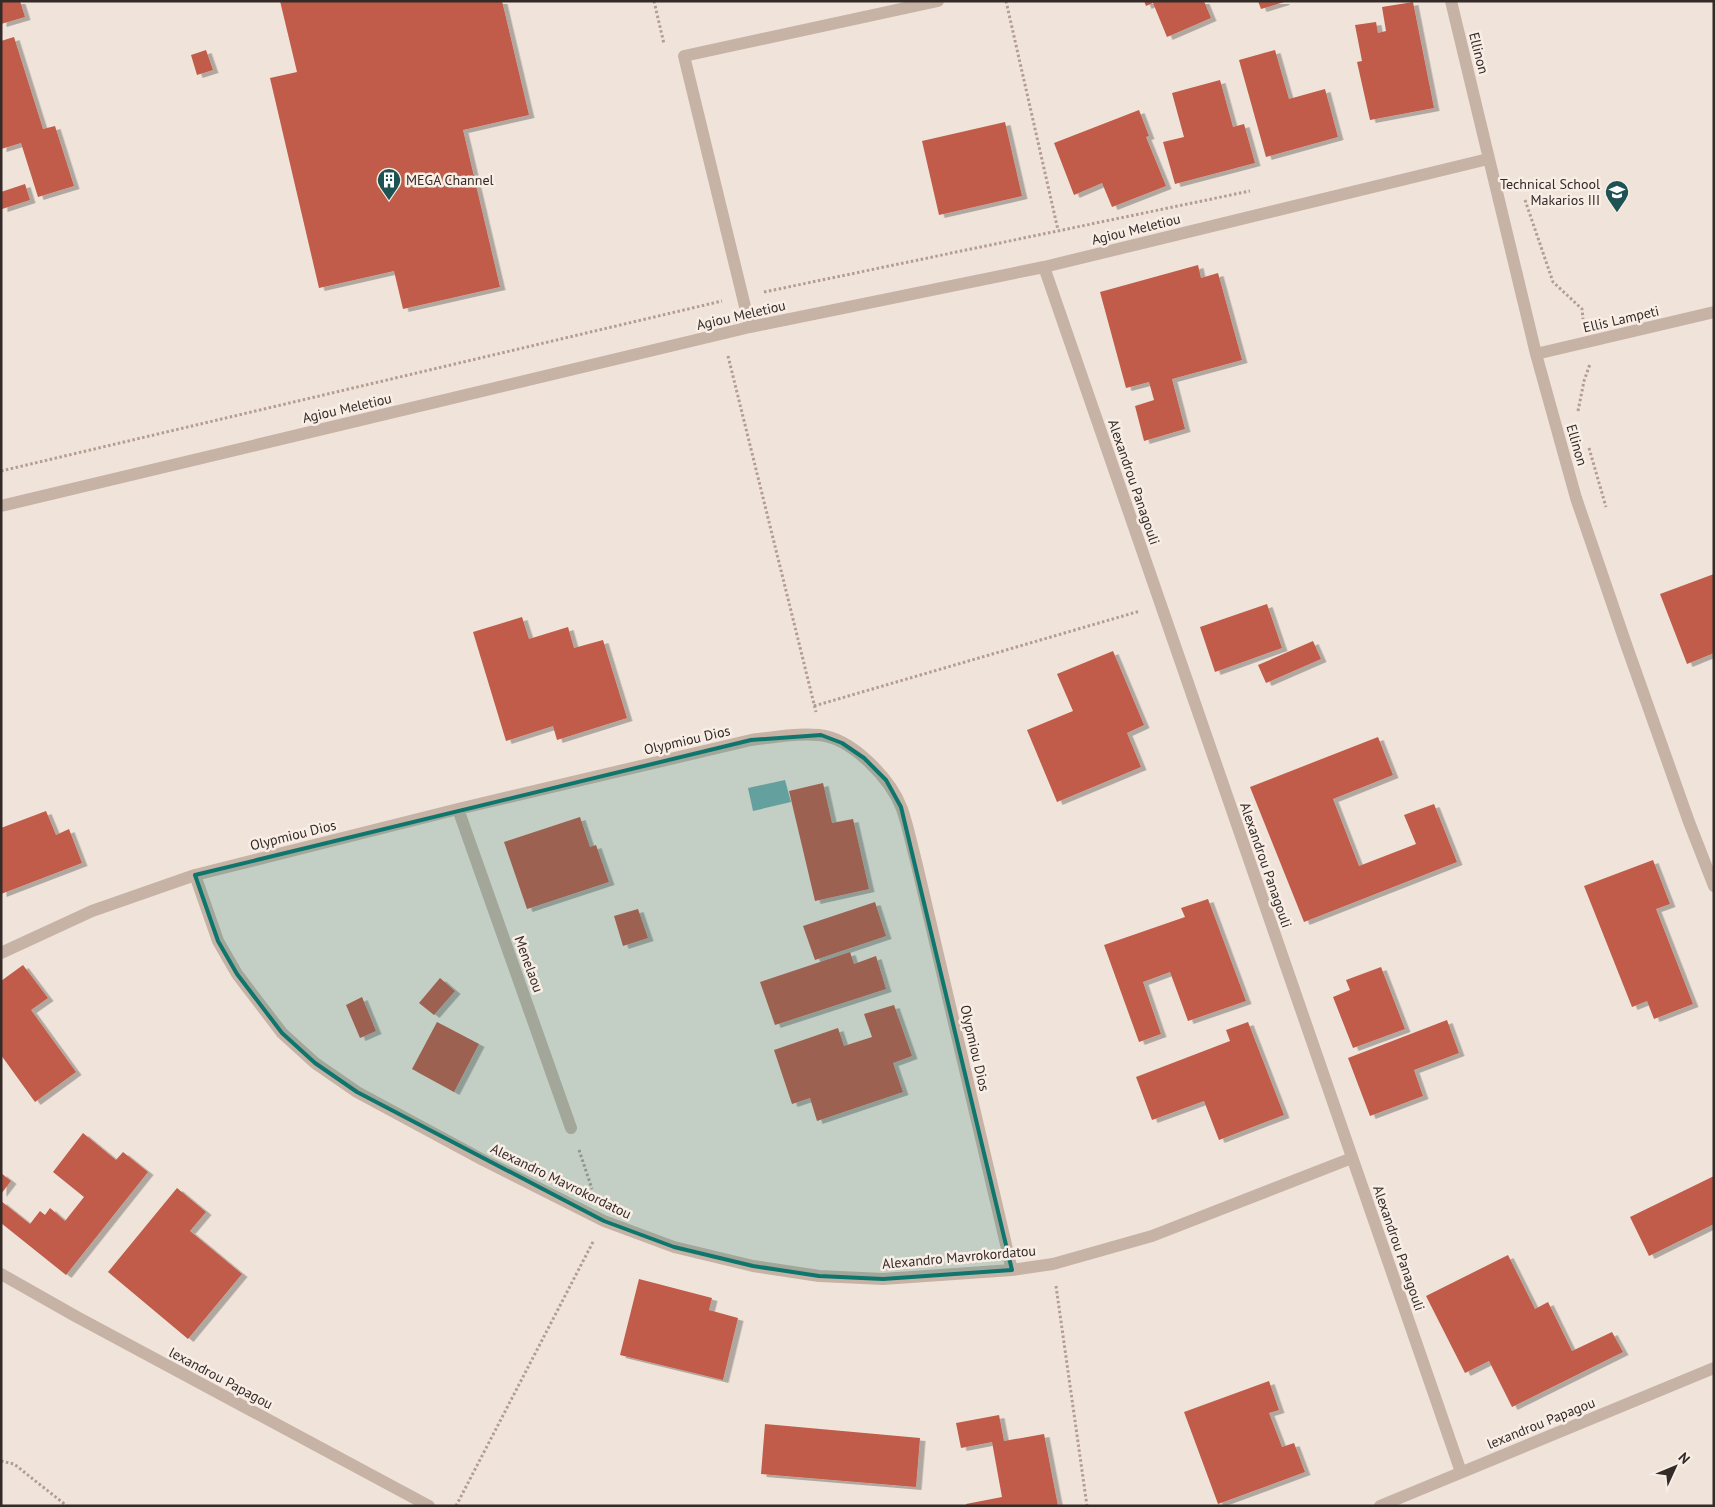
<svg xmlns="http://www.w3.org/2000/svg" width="1715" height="1507" font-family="'PT Sans',sans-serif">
	<defs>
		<filter id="shadow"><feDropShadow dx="5.5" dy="3" stdDeviation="0" flood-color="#0004"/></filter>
	</defs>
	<rect width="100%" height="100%" fill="#f0e4da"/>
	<path fill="#7aacaa" d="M785 780 791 802 753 811 748 788Z"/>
	<path fill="#c05c48" filter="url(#shadow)" d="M1 1H20L25 17 1 24Z
		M280 1H502L529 115 463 130 500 287 403 309 394 271 319 288 270 78 297 72Z
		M1144 1H1204L1211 18 1167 37 1153 3 1146 6Z
		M1258 1H1284V2L1261 9Z
		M1413 2 1434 108 1370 120 1357 62 1362 61 1355 25 1376 22 1378 33 1386 31 1382 7Z
		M14 37 43 129 55 126 74 186 38 197 21 143 1 149V41Z
		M206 50 213 70 197 75 191 55Z
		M1275 50 1289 99 1325 89 1338 137 1266 157 1239 60Z
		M1220 80 1233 127 1244 124 1255 163 1175 184 1163 142 1184 137 1172 93Z
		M1139 110 1149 136 1146 137 1166 186 1112 207 1102 183 1074 195 1054 143Z
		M1005 122 1022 196 939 215 922 141Z
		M25 184 30 200 2 209 1 192Z
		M1198 265 1201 278 1218 273 1242 360 1172 379 1185 429 1144 441 1135 406 1154 400 1149 382 1126 388 1100 292Z
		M1714 574V653L1687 664 1660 594Z
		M1267 604 1282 648 1215 672 1200 627Z
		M522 617 529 639 568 627 574 648 603 640 627 718 557 740 553 726 506 741 473 632Z
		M1313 641 1321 659 1266 683 1258 665Z
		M1113 651 1144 725 1127 733 1141 767 1057 802 1027 730 1073 711 1057 674Z
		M1378 737 1393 775 1333 799 1359 866 1416 844 1404 815 1434 804 1457 862 1304 922 1250 787Z
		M823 783 832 823 853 819 869 889 815 901 789 791Z
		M46 811 56 835 69 829 82 863 1 894V828Z
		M580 817 590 847 596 845 609 882 527 909 504 842Z
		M1653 860 1670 904 1656 909 1693 1004 1654 1019 1647 1001 1632 1007 1584 886Z
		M1208 899 1246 1001 1188 1021 1170 972 1143 982 1161 1034 1139 1042 1104 945 1185 917 1181 908Z
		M875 902 886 936 815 960 803 926Z
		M638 909 648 938 623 946 614 916Z
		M850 952 854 964 876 956 886 989 775 1025 760 982Z
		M23 965 48 998 31 1010 76 1072 35 1102 1 1055V981Z
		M1381 967 1405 1029 1353 1048 1333 997 1350 990 1346 980Z
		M440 978 455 991 434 1015 419 1003Z
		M362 997 376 1031 360 1038 346 1005Z
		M894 1005 912 1056 893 1063 903 1092 817 1121 810 1098 792 1104 774 1050 838 1028 844 1046 872 1037 864 1014Z
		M1447 1020 1459 1053 1414 1070 1423 1096 1370 1116 1348 1058Z
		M437 1022 479 1044 454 1092 412 1069Z
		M1248 1022 1284 1115 1219 1140 1204 1101 1152 1120 1136 1077 1230 1041 1226 1030Z
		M83 1133 116 1160 123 1152 148 1172 66 1275 1 1223V1201L30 1224 40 1211 45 1215 50 1208 65 1221 84 1197 53 1172Z
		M1 1173 11 1181 1 1194Z
		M1714 1176V1224L1649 1256 1630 1217Z
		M177 1188 206 1212 190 1231 242 1274 188 1339 108 1272Z
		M1508 1255 1535 1309 1548 1302 1572 1351 1612 1332 1623 1352 1512 1407 1489 1361 1465 1373 1426 1296Z
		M639 1279 712 1298 709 1310 738 1318 723 1380 620 1355Z
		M1269 1381 1279 1410 1269 1413 1282 1447 1294 1443 1305 1472 1218 1504 1184 1412Z
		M999 1415 1004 1441 1044 1434 1058 1506H966V1504L1002 1497 992 1442 961 1448 956 1423Z
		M765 1424 920 1438 916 1487 761 1474Z"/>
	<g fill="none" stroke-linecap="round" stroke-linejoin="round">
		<path stroke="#b39d91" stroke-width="3" stroke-dasharray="2.5 2.5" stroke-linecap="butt" d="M654 1 664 44
			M1006 1 1058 230
			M1525 200 1553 282 1582 309 1583 319
			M764 292 1250 191
			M728 356 816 712
			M1578 411 1584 381 1590 364
			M1589 448 1606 507
			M1 471 722 301
			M814 706 1140 611
			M579 1150 592 1189
			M1056 1286 1087 1506
			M1 1461 14 1464 67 1506
			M456 1506 594 1240"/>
		<path stroke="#c7b3a6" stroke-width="12" d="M1451 1 1536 354 1576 498 1627 647 1689 822 1714 886
			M1044 267 1461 1472
			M750 327 684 56 938 1
			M1536 354 1714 312
			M1 506 750 327 1044 267 1488 159
			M458 809 571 1128
			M195 875 218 941 237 974 282 1033 315 1063 357 1092 483 1160 604 1221 674 1247 753 1266 819 1276 883 1279 1012 1270 1053 1264 1152 1236 1352 1158
			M1 953 92 911 195 875 458 809 751 740C774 737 796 733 819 735 852 738 891 779 902 809 908 826 911 843 916 861L1012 1270
			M1 1274 77 1317 429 1506
			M1380 1506 1714 1368"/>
	</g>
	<path fill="#0f766e" fill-opacity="0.2" stroke="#0f766e" stroke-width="4" stroke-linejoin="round" d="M821 735 842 743 864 758 886 780 901 807 1012 1270 883 1279 819 1276 753 1266 674 1247 604 1221 357 1092 315 1063 282 1033 237 974 218 941 195 875 751 740Z"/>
	<defs>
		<g id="building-pin" transform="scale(1.25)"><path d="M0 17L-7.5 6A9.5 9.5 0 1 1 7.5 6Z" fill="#1e5353" stroke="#f8eee6"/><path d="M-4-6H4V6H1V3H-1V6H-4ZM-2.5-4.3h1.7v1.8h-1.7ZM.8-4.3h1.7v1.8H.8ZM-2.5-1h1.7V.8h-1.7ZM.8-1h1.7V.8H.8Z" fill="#fff"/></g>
		<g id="school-pin" transform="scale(1.25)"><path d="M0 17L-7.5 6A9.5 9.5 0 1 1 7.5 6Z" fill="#1e5353" stroke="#f8eee6"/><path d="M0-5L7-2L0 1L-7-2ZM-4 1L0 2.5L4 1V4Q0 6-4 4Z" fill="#fff"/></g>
	</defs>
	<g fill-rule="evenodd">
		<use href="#building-pin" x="389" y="180"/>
		<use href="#school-pin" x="1617" y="192"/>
	</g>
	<g text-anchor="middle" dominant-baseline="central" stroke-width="5" stroke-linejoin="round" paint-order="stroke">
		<g font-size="14" fill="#342a27" stroke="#f8eee6">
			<text transform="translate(1479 53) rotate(76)">Ellinon</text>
			<text transform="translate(1136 229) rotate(-14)">Agiou Meletiou</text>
			<text transform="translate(741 315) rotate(-13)">Agiou Meletiou</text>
			<text transform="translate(1621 319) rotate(-13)">Ellis Lampeti</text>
			<text transform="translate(347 408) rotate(-13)">Agiou Meletiou</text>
			<text transform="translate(1577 445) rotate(74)">Ellinon</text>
			<text transform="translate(1134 482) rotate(71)">Alexandrou Panagouli</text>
			<text transform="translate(687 740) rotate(-13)">Olypmiou Dios</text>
			<text transform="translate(293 835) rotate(-14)">Olypmiou Dios</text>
			<text transform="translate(1266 865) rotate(71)">Alexandrou Panagouli</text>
			<text transform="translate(529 964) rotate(70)">Menelaou</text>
			<text transform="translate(975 1048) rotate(77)">Olypmiou Dios</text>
			<text transform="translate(561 1181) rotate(26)">Alexandro Mavrokordatou</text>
			<text transform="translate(1399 1248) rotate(71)">Alexandrou Panagouli</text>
			<text transform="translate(959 1257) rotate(-5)">Alexandro Mavrokordatou</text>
			<text transform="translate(221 1378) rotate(28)">lexandrou Papagou</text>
			<text transform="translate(1541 1423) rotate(-22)">lexandrou Papagou</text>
		</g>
		<g font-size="14" fill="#342a27" stroke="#f8eee6" text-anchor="start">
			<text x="406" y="180">MEGA Channel</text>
			<text x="1600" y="184" text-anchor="end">Technical School<tspan x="1600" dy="16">Makarios III</tspan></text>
		</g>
	</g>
	<rect width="1715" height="1507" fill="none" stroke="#342a27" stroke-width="5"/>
	<g transform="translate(1675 1467) rotate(46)" stroke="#f8eee6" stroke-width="4" paint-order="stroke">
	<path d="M0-4L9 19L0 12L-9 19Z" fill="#342a27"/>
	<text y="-8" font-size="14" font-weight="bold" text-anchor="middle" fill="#342a27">N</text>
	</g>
</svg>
